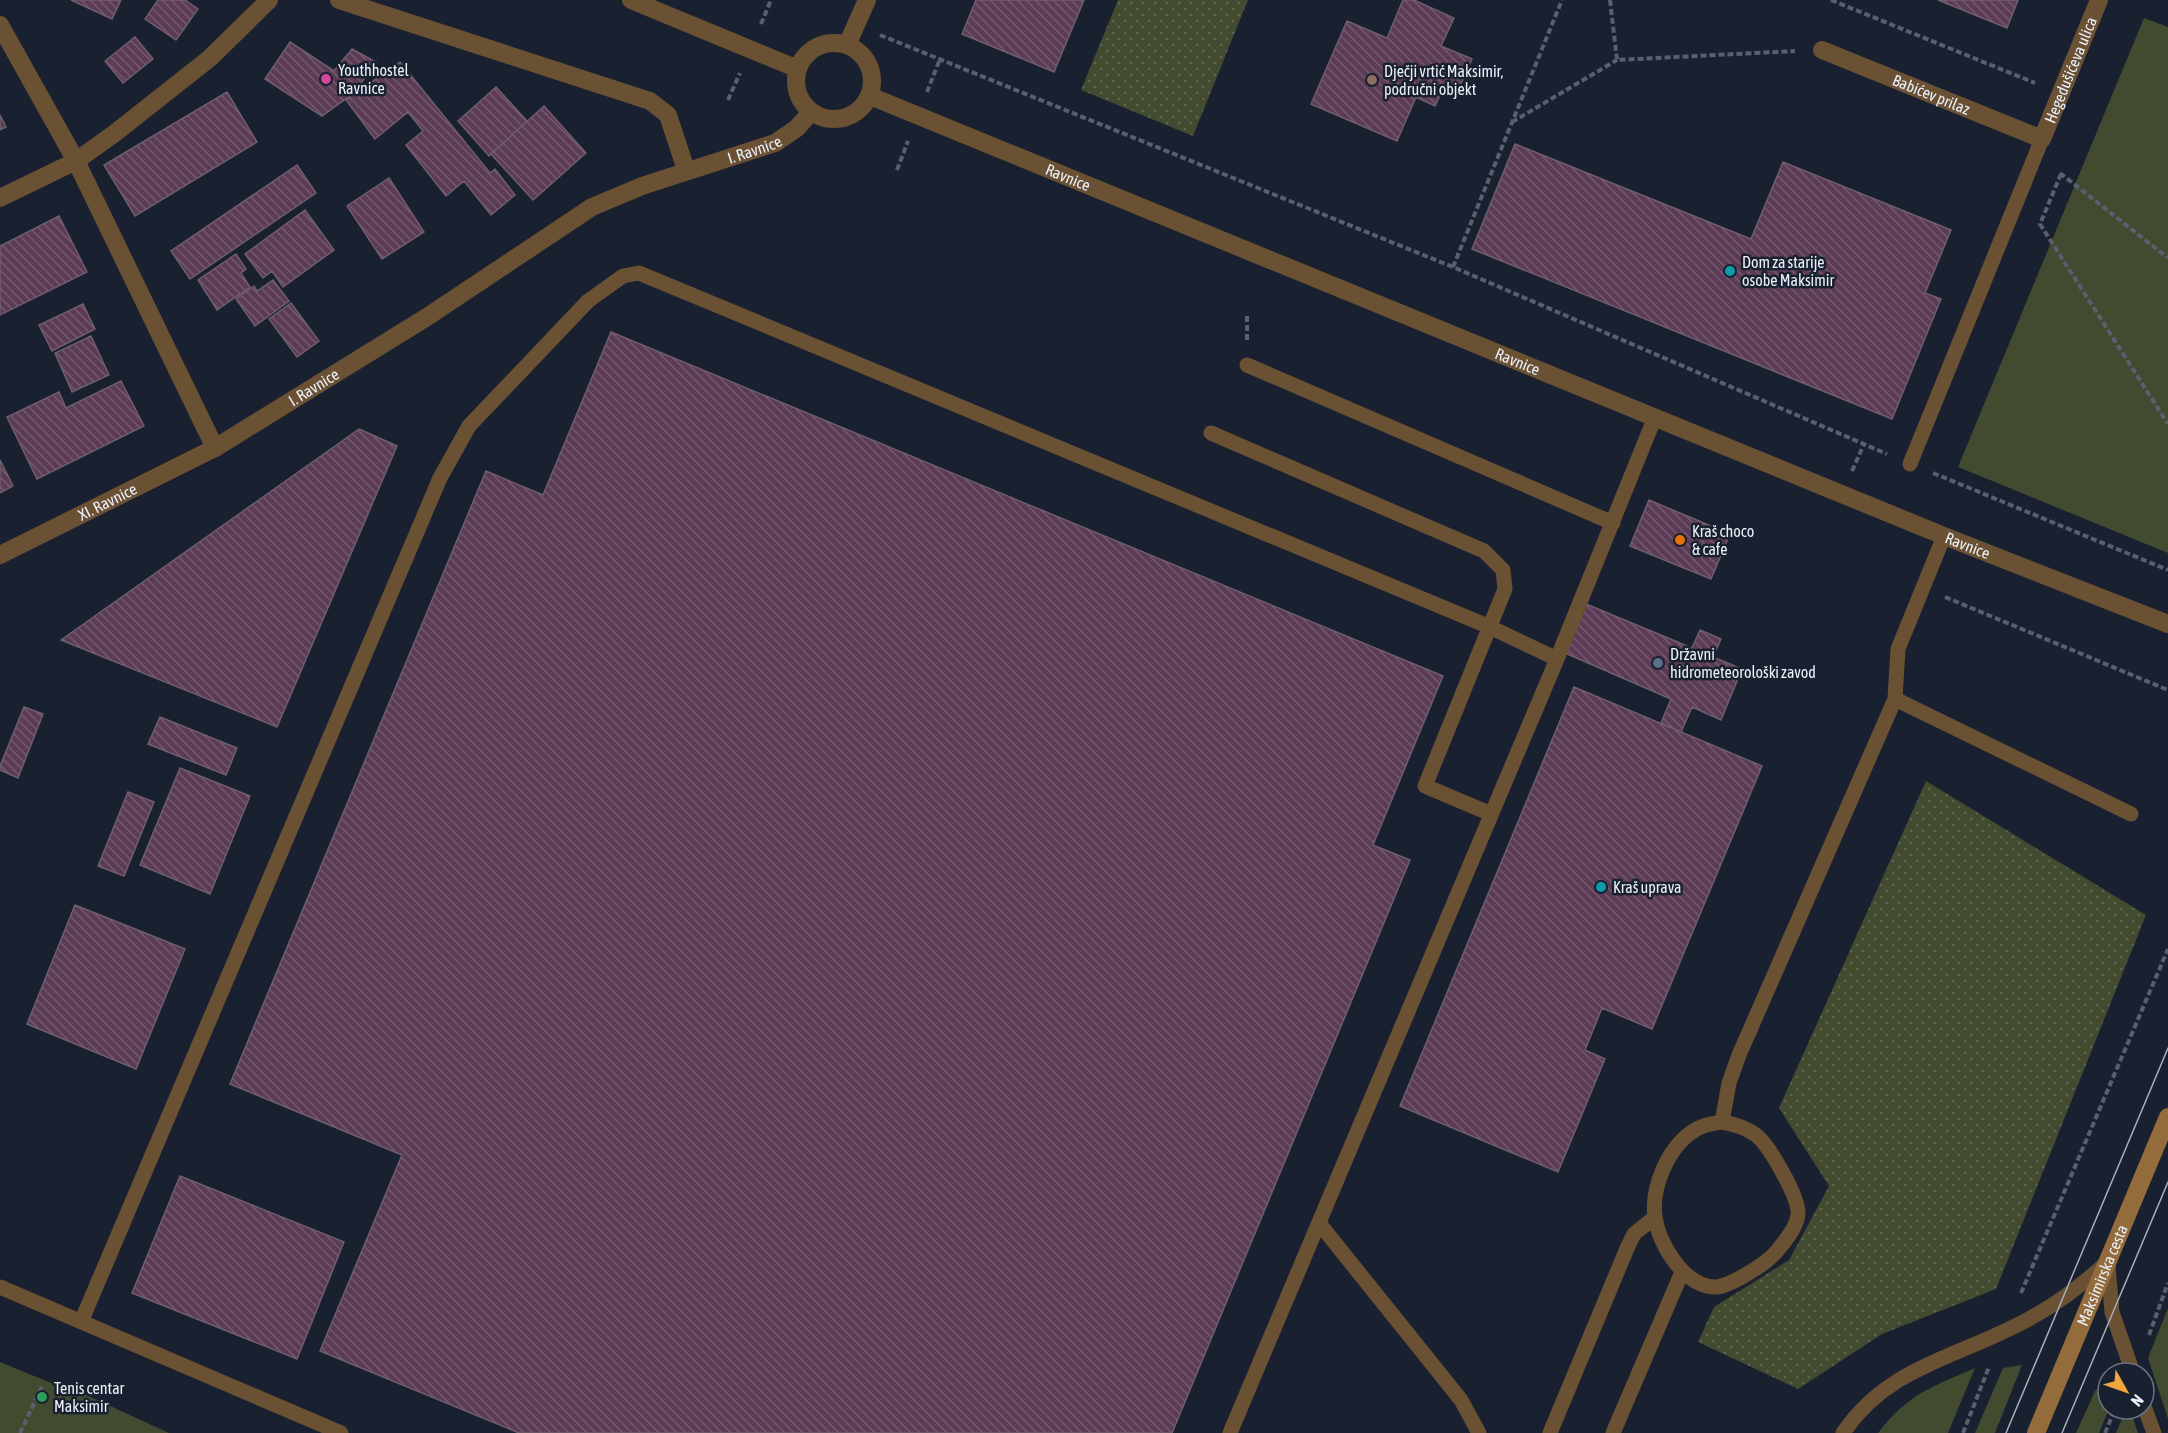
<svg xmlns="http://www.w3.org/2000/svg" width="2168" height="1433" font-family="'Asap Condensed',sans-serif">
	<defs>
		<pattern id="park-dots" width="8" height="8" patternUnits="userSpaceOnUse" patternTransform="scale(1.5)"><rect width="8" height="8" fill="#424b30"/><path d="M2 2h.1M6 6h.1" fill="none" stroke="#5d654f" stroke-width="1.8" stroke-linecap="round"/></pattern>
		<pattern id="building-back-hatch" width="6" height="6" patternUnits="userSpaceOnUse" patternTransform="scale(1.5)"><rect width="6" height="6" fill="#5c3b56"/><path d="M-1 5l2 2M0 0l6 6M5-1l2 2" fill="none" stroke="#74586f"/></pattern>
	</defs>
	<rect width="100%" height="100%" fill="#19202f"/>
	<path fill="#424b30" d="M2144 18 2168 27V553L1958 467Z
		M2168 1308V1419L2148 1358Z
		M0 1362 56 1385 58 1382 169 1433H0Z
		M2022 1365 1995 1433H1975L2003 1368Z
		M1975 1368 1948 1433H1878C1908 1394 1931 1387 1975 1368Z
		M2108 1381 2109 1409 2099 1433H2076L2095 1391Z
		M2126 1409H2130L2138 1433H2116Z"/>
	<path fill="url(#park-dots)" d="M1118 0H1248L1193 136 1081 90Z
		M1926 781 2146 915 1996 1289 1882 1334 1798 1389 1698 1342 1714 1307 1789 1260 1829 1186 1779 1108Z"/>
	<path fill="url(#building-back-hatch)" stroke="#6f5e6b" stroke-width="1.5" d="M71 0H121L112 19Z
		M158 0H185L198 9 176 40 145 19Z
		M976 0H1084L1054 72 962 34Z
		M1403 0H1414L1454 18 1441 46 1472 59 1456 95 1443 89 1435 106 1416 97 1397 141 1311 104 1347 21 1387 38Z
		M1938 0H2018L2007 28Z
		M135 37 153 59 123 83 105 61Z
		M290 42 334 71 352 49 376 62 354 93 322 116 265 79Z
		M400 62 490 173 495 169 515 195 491 215 464 181 446 196 406 145 423 131 408 112 375 139 346 100Z
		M496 87 527 121 489 156 458 121Z
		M227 92 257 142 135 216 104 165Z
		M544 106 586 153 533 200 491 154Z
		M0 115 6 127 0 130Z
		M1515 144 1751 239 1783 162 1951 230 1925 293 1941 299 1892 419 1472 249Z
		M297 165 316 193 190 279 171 251Z
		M389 178 424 232 382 259 347 206Z
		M305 210 334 250 283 287 272 271 263 278 245 254Z
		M59 216 87 272 0 315V246Z
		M236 254 246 269 241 273 250 287 217 310 198 280Z
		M273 280 289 301 255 326 236 299 254 286 257 291Z
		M291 303 319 341 297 357 269 319Z
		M83 304 95 329 52 351 39 325Z
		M611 332 1443 676 1373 845 1410 860 1172 1433H519L320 1351 402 1155 230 1084 486 471 543 495Z
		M91 336 109 375 72 392 55 353Z
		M121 381 144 426 37 479 7 417 59 392 66 408Z
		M359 429 397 446 277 727 61 640Z
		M0 460 13 486 0 493Z
		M1649 500 1730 534 1711 579 1630 546Z
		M1586 604 1692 648 1700 630 1721 639 1713 657 1742 669 1721 720 1692 707 1681 732 1661 723 1671 699 1565 653Z
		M1574 687 1762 766 1652 1029 1602 1008 1585 1050 1605 1059 1558 1172 1400 1106Z
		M24 707 43 714 18 778 0 770V766Z
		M160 717 237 748 226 775 148 744Z
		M180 768 250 796 210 894 140 865Z
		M128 792 154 802 124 876 98 866Z
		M75 905 185 949 136 1069 27 1024Z
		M180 1176 344 1242 297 1359 132 1293Z"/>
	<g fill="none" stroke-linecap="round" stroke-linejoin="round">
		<path stroke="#595f6d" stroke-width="4" stroke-dasharray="6 3" stroke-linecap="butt" d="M1610 0 1617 60 1795 51
			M1831 0 2035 83
			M761 24 771 0
			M880 35 1453 267 1887 454
			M927 92 940 59
			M728 100 740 73
			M1512 122 1617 60
			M897 170 908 141
			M2060 173 2168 258
			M2061 174 2040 224 2168 424
			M1453 267 1562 0
			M1247 340V314
			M1852 471 1864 444
			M1933 473 2168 570
			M1945 597 2168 690
			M2021 1293 2168 949
			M2149 1335 2168 1283
			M20 1433 42 1386
			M1963 1433 1989 1367
			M2105 1433 2115 1409"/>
		<path stroke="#6a5134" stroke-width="15" d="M1247 365 1613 523
			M1211 433 1484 551 1503 570 1505 589 1425 786 1491 814
			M1910 464 2042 139
			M1895 699 2131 814
			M1722 1122 1729 1083 1739 1055 1895 699 1898 649 1944 536
			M1722 1122C1734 1124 1745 1127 1756 1135 1769 1145 1799 1197 1798 1214 1797 1226 1788 1237 1781 1246 1771 1260 1757 1268 1742 1277 1734 1281 1726 1286 1717 1287 1685 1288 1658 1244 1655 1216 1651 1188 1668 1148 1692 1132 1701 1125 1711 1124 1722 1122Z
			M1319 1223 1461 1400 1479 1433
			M2108 1266 2112 1312 2133 1373
			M0 1287 341 1433
			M81 1322 440 478 469 426 588 301 623 276 639 273 1490 627 1557 659
			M2144 1406 2154 1433
			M1230 1433 1557 659 1655 417
			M1550 1433 1628 1246 1634 1234 1655 1217
			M1613 1433 1682 1272
			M1843 1433C1884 1372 1945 1360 2007 1330 2044 1313 2076 1291 2106 1263"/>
		<g stroke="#6a5134" stroke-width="18">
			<path d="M339 0 650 101 668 115 686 170"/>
			<path d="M631 0 798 69"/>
			<path d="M0 25 76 161 215 448"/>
			<path d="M847 45 867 0"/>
			<path id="s1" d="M1822 50 2042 139 2099 0"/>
			<path d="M0 198 76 161 115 133 210 58 269 0"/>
		</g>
		<g stroke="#6a5134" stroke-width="18">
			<circle cx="834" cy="81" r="38"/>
			<path id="s2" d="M870 96 1944 536 2168 624"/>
			<path id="s3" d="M0 555 215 448 427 317 592 207 642 186 775 143 797 128 811 112"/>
		</g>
		<path stroke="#946c3b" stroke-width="18" id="s4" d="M2036 1433 2168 1117"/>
		<path stroke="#a7adb9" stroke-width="1.5" d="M2006 1433 2168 1048
			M2062 1433 2168 1182"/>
	</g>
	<circle fill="#d1479c" stroke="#19202f" stroke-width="2" cx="326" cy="79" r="6"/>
	<circle fill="#8d6e63" stroke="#19202f" stroke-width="2" cx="1372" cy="80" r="6"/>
	<g fill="#0f9aa8" stroke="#19202f" stroke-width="2">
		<circle cx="1730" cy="271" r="6"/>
		<circle cx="1601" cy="887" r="6"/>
	</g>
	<circle fill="#e8710a" stroke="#19202f" stroke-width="2" cx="1680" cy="540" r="6"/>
	<circle fill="#5c6f8a" stroke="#19202f" stroke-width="2" cx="1658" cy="663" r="6"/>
	<circle fill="#2e9e5b" stroke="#19202f" stroke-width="2" cx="42" cy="1397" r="6"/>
	<g text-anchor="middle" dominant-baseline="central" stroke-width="5" stroke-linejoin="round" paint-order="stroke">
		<g font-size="16" fill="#ebf0fb" stroke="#19202f">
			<text stroke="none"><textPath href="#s1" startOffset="312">Hegedušićeva ulica</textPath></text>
			<text stroke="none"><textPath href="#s1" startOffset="118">Babićev prilaz</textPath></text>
			<text stroke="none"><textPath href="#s3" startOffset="860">I. Ravnice</textPath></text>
			<text stroke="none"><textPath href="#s2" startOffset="214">Ravnice</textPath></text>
			<text stroke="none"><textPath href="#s2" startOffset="700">Ravnice</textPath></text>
			<text stroke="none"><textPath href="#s3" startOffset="356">I. Ravnice</textPath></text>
			<text stroke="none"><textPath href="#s3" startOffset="120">XI. Ravnice</textPath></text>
			<text stroke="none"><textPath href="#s2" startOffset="1186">Ravnice</textPath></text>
			<text stroke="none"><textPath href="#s4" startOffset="171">Maksimirska cesta</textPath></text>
		</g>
		<g font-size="16" fill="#ebf0fb" stroke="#19202f" text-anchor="start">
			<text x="338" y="70">Youthhostel<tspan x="338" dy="18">Ravnice</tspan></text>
			<text x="1384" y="71">Dječji vrtić Maksimir,<tspan x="1384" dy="18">područni objekt</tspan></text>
			<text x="1742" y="262">Dom za starije<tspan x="1742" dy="18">osobe Maksimir</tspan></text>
			<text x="1692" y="531">Kraš choco<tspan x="1692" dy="18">&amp; cafe</tspan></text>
			<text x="1670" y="654">Državni<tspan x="1670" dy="18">hidrometeorološki zavod</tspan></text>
			<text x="1613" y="887">Kraš uprava</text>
			<text x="54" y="1388">Tenis centar<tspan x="54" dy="18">Maksimir</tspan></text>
		</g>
	</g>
	<g transform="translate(2126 1391) rotate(130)"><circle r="28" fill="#19202f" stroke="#6d7381" stroke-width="1.5"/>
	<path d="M0-4.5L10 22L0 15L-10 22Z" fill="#efa73d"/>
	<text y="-9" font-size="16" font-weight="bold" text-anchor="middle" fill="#ebf0fb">N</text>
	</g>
</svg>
